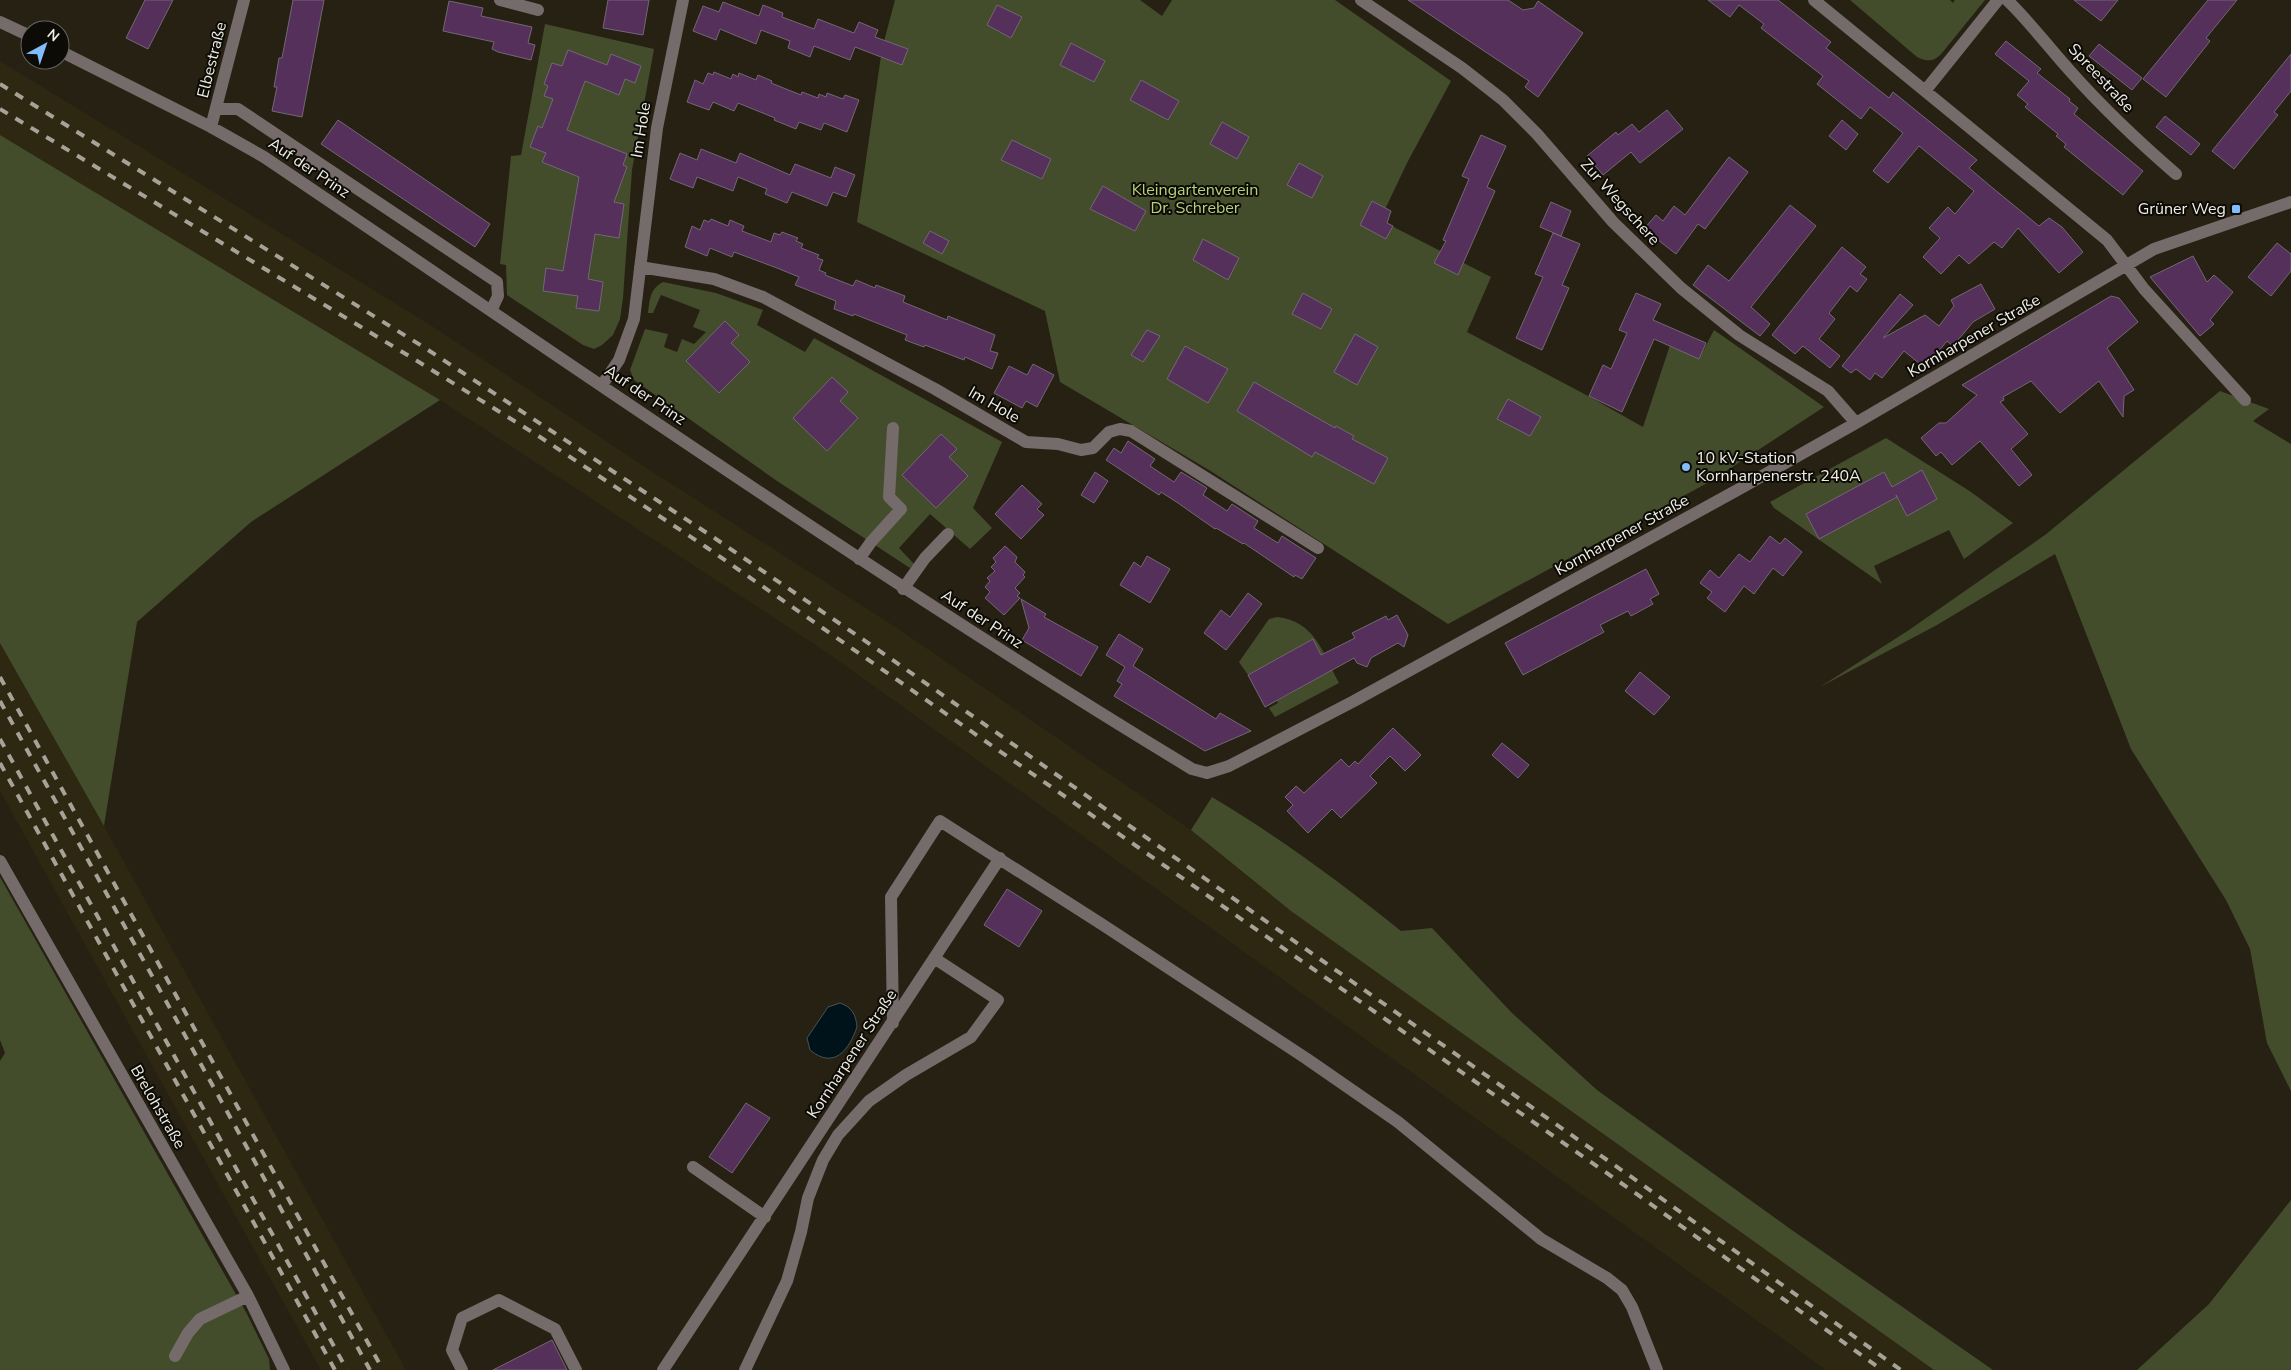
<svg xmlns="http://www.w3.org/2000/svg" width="2291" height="1370" font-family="'Nunito Sans',sans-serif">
	<rect width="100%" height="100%" fill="#262113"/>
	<path fill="#2e2712" d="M0 61 432 326 659 476 894 626 1191 830 1939 1370H1826L828 653 440 400 0 135Z
		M0 643 104 826 406 1370H321L0 791Z"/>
	<path fill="#434d2c" d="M895 0H1140L1162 16 1172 0H1335L1451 81 1407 163 1380 220 1491 277 1467 332 1590 397 1643 427 1670 345 1699 359 1714 330 1824 407 1711 481 1448 624 1209 470 1060 382 1045 311 857 222 882 49Z
		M1850 0H1950L1953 3 1955 0H1985L1942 53C1934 62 1928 62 1917 57Z
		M545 24 654 49 632 170 623 298 620 319 613 335 602 345 594 349 583 345 507 295 506 265 500 264 511 156 521 155Z
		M0 135 440 400 251 522 137 622 104 826 0 643Z
		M663 282 716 293 763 310 757 325 805 352 814 338 1002 442 973 508 992 528 970 549 930 514 899 548 914 564 910 568 777 481 634 380 630 370 645 329 668 334 664 347 677 352 682 339 694 344 706 332 693 327 700 310 661 295 653 313H648C650 298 650 289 663 282Z
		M2220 391 2269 409 2253 421 2291 444V1091L2267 1043 2250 949 2226 900 2131 749 2055 554 1937 625 1820 687 1909 630 2045 535Z
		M1886 438 1971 492 2013 523 1964 559 1949 530 1874 566 1882 584 1774 508 1770 502Z
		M1277 617C1315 621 1323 653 1339 683L1275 717 1269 708 1278 703 1277 701 1330 671 1313 639 1248 675 1239 662 1269 619Z
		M1212 797C1279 837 1341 883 1401 931L1432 928 1512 1013 1597 1090 1789 1228 1993 1370H1934L1291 911 1191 830Z
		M0 877 247 1314 269 1359 270 1370H0V1061L5 1053 0 1040Z
		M2291 1200V1370H2137L2209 1304Z"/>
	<path fill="#00131b" stroke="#485457" d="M840 1003C852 1007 856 1015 857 1027 849 1050 834 1070 810 1050L807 1038 828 1007Z"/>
	<path fill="#54305a" stroke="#736775" d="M145 0H173L148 49 126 38Z
		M293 0H324L302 117 272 111 277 87H274L279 58H282Z
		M608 0H649L643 35 603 28Z
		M1408 0H1508L1523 10 1534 8 1538 1 1583 33 1538 97 1525 87 1529 81Z
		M1708 0H1778L1831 42 1826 48 1889 98 1893 92 1977 160 1969 168 1989 185 2039 226 2049 218 2062 227 2083 252 2059 273 2018 228 2002 248 1994 242 1969 264 1959 255 1941 274 1923 257 1940 238 1929 228 1948 207 1955 214 1974 191 1919 146 1888 183 1873 171 1903 133 1870 107 1861 119 1817 84 1823 76 1761 28 1764 24 1739 5 1730 17Z
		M2074 0H2118L2101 21Z
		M2208 0H2237L2206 38 2210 41 2166 97 2143 79Z
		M449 1 483 8 481 16 532 27 528 43 535 45 531 60 498 52 492 49 494 42 443 31Z
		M723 2 759 16 763 5 783 13 782 17 814 29 818 19 854 33 859 22 878 30 875 37 908 49 902 65 855 47 850 60 814 46 810 57 788 48 790 41 761 30 756 44 720 29 716 40 693 31 703 6 719 12Z
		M997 5 1022 17 1011 38 987 25Z
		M2006 41 2041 69 2037 73 2070 99 2069 101 2078 108 2074 114 2143 171 2123 195 2064 147 2066 144 2056 136 2058 134 2025 107 2028 104 2017 95 2029 81 1995 54Z
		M1071 43 1105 61 1094 82 1060 65Z
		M2099 44 2142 78 2132 90 2089 56Z
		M568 50 607 65 611 54 641 66 635 83 625 79 619 95 585 81 567 130 627 154 623 165 627 167 614 202 624 204 619 238 595 234 588 279 603 282 599 311 576 308 578 296 543 291 546 268 563 271 579 177 542 162 546 153 530 147 538 126 542 128 553 99 544 96 548 86 544 84 552 63 562 66Z
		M2291 54V91L2274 112 2278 115 2234 169 2212 151Z
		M714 72 731 79 733 74 738 77 739 73 756 80 758 75 772 81 771 83 801 95 802 92 818 98 819 94 826 97 827 93 843 99 845 95 859 100 847 132 824 123 821 130 799 122 796 129 774 120 775 118 738 103 734 111 713 102 709 110 687 102 695 80 703 84 708 73 713 75Z
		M1141 80 1179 101 1168 120 1130 100Z
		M1667 110 1683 129 1640 163 1631 152 1603 175 1587 156 1616 132 1618 135 1632 124 1639 132Z
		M2165 116 2200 144 2191 155 2156 127Z
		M338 120 490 224 475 247 321 144Z
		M1842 120 1858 134 1846 150 1829 136Z
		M1222 122 1249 137 1237 159 1210 144Z
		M1481 135 1506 146 1487 187 1495 191 1458 275 1434 263 1446 241 1443 240 1469 179 1462 176Z
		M1012 140 1051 159 1042 179 1001 160Z
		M701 149 736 163 740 153 790 175 795 164 831 178 835 167 855 175 846 197 833 192 827 206 792 192 787 203 765 194 767 189 738 177 733 191 697 177 693 188 670 179 680 153 697 160Z
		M1729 157 1748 172 1705 229 1698 224 1676 254 1644 229 1656 215 1663 221 1674 206 1685 215Z
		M1299 163 1323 176 1312 198 1287 185Z
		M1103 186 1146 211 1135 231 1090 209Z
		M1372 201 1391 211 1387 223 1393 226 1386 239 1360 225Z
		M1551 202 1571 211 1561 236 1540 227Z
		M1790 205 1816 226 1751 307 1770 324 1760 336 1693 285 1708 265 1729 281Z
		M711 219 728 226 730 220 744 226 742 231 771 242 774 233 780 235 782 232 798 238 796 241 803 244 801 248 819 255 817 258 823 260 819 270 826 273 825 275 853 286 856 280 875 288 876 285 905 296 903 302 947 320 948 316 995 335 990 351 998 353 992 369 965 357 964 360 925 345 924 347 905 340 907 335 854 314 853 316 834 309 836 301 795 285 799 277 777 268 734 252 732 257 710 248 707 256 685 247 692 226 700 230 704 220 709 222Z
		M930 231 949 241 942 254 923 243Z
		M1553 233 1580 244 1562 285 1569 288 1542 350 1516 338 1543 277 1535 274Z
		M1203 239 1239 258 1228 280 1193 260Z
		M2277 243 2291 254V271L2271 296 2248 277Z
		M1842 247 1866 267 1860 274 1867 279 1857 292 1850 286 1829 313 1835 319 1819 339 1840 356 1830 368 1803 346 1795 354 1772 335Z
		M2193 256 2207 282 2214 275 2233 292 2210 320 2214 324 2200 336 2150 277Z
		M1981 284 1995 309 1973 322 1953 346 1947 341 1925 368 1904 351 1882 378 1875 373 1870 380 1856 369 1851 373 1842 366 1900 294 1913 305 1883 338 1925 315 1939 326 1954 306 1951 300Z
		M1303 293 1332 309 1321 329 1292 314Z
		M1636 293 1661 304 1653 320 1706 343 1699 359 1654 339 1622 412 1589 396 1603 365 1611 369 1627 333 1619 330Z
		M2111 296 2119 298 2138 322 2107 348 2134 390 2124 396 2123 417 2099 381 2060 413 2031 381 2003 397 2004 400 2000 402 2028 434 2011 449 2032 475 2019 486 1980 441 1952 465 1941 452 1936 456 1921 438 1939 423H1946L1977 395 1962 385Z
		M725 321 739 335 731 343 750 362 719 393 686 361Z
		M1147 330 1160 336 1143 362 1131 355Z
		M1355 334 1378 347 1357 385 1334 372Z
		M1185 346 1228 369 1208 403 1167 379Z
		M1033 364 1054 375 1037 407 1026 401 1022 408 994 393 1009 366 1027 375Z
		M832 377 848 392 840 401 858 418 827 451 793 418Z
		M1254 382 1335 428 1336 426 1354 436 1352 439 1388 458 1374 484 1315 452 1312 457 1237 411Z
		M1508 399 1541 417 1530 436 1497 419Z
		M941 434 957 449 949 457 968 476 936 508 902 475Z
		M1128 441 1155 459 1150 466 1174 482 1181 472 1207 488 1203 495 1227 511 1232 504 1258 521 1254 528 1278 543 1282 536 1316 558 1302 579 1295 575 1294 577 1244 543 1243 544 1216 528 1215 529 1178 503 1161 492 1159 495 1106 460 1114 448 1121 453Z
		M1922 470 1937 499 1907 516 1896 495 1897 497 1819 539 1806 514 1884 472 1892 487Z
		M1095 472 1108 481 1094 503 1081 495Z
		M1022 485 1042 504 1037 509 1044 515 1021 539 995 514Z
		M1770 536 1780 544 1785 538 1802 552 1783 576 1773 568 1754 594 1744 586 1725 612 1707 598 1712 592 1700 583 1710 570 1719 578 1739 554 1750 562Z
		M1005 546 1017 557 1015 562 1025 572 1023 575 1025 577 1015 588 1020 593 1017 596 1020 598 1004 615 985 598 990 592 985 587 990 581 987 578 995 571 991 567 996 562 993 558Z
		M1147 556 1170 569 1150 603 1120 585 1134 562 1141 567Z
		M1646 569 1659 594 1650 599 1653 604 1631 616 1628 611 1600 625 1604 632 1523 675 1505 643Z
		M1248 593 1262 604 1226 650 1204 633 1221 610 1230 617Z
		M1021 599 1046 614 1044 617 1098 647 1081 676 1022 640 1029 628Z
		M1397 615 1408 635 1404 647 1398 643 1371 658 1367 667 1357 663 1354 658 1265 707 1248 675 1313 639 1321 655 1355 638 1352 633 1386 616 1388 620Z
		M1119 634 1143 649 1133 666 1216 719 1220 713 1251 731 1205 751 1114 696 1122 684 1117 681 1125 667 1106 655Z
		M1640 672 1670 697 1654 715 1625 691Z
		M1393 728 1421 755 1405 771 1390 756 1370 776 1377 783 1341 818 1332 809 1308 833 1287 811 1293 805 1285 797 1296 786 1304 793 1341 759 1349 767 1355 761 1358 764Z
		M1502 743 1529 765 1518 778 1492 755Z
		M1007 889 1042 911 1019 947 984 925Z
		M746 1103 770 1118 732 1173 709 1157Z
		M552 1340 567 1370H493Z"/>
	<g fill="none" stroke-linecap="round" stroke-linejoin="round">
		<path stroke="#746b6a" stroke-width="12" d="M500 0 538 10
			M1361 0 1462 68 1503 100 1537 134 1613 222 1681 288 1739 335 1828 391 1856 423
			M1814 0 2107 240 2144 289 2245 400
			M2007 0C2030 22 2049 48 2071 72 2103 108 2139 142 2176 174
			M0 22 30 36
			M60 51 211 127 264 157C571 364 875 577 1192 769L1207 773 1229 766 1354 701 1741 488 1856 423 2154 249 2291 202
			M1925 91 1998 0
			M216 109H238L497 282 498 296 491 311
			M211 127 244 0
			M640 267 714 279 763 297 935 389 1026 442 1058 444 1081 450 1093 448 1109 432 1120 429 1131 431 1318 548
			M602 385 619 360 634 319 657 128 683 0
			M859 559 871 542 901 509 889 497 893 428
			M903 589 925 558 948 534
			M0 861 248 1296 284 1370
			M893 1023 891 897 940 821 1103 925 1307 1059 1398 1122 1541 1239 1607 1278 1622 1290 1632 1307 1657 1370
			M693 1167 765 1217
			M175 1356 188 1333 200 1319 248 1296
			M462 1370 452 1350 462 1318 499 1300 555 1329 576 1370
			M663 1370 1000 858
			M745 1370 787 1281 801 1232 808 1198 823 1160 838 1135 869 1101 906 1075 971 1037 998 1000 934 958"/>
		<path stroke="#a6a297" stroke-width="4" stroke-dasharray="9 9" stroke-linecap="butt" d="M0 84 422 346 713 537 874 647 1640 1183 1901 1370
			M0 109 414 359 537 435 706 547 1634 1192 1882 1370
			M0 677 383 1370
			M0 701 370 1370
			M0 739 347 1370
			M0 763 335 1370"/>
	</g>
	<g fill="#82bcfa" stroke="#0d0b06" stroke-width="2">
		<rect x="2231" y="204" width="10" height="10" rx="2.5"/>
		<circle cx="1686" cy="467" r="5"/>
	</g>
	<g text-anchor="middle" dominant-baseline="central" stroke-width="4" stroke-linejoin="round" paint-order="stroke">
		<g font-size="16" fill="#f0ede4" stroke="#0d0b06">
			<text transform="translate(212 60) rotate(-76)">Elbestraße</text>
			<text transform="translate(2101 78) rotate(47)">Spreestraße</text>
			<text transform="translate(641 130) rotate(-81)">Im Hole</text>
			<text transform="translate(309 168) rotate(34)">Auf der Prinz</text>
			<text transform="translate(1620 202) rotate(48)">Zur Wegschere</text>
			<text transform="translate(1974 336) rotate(-30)">Kornharpener Straße</text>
			<text transform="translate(645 395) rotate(34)">Auf der Prinz</text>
			<text transform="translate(994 405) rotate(30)">Im Hole</text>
			<text transform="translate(1622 535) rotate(-29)">Kornharpener Straße</text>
			<text transform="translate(982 619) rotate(33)">Auf der Prinz</text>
			<text transform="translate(852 1054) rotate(-57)">Kornharpener Straße</text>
			<text transform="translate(158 1107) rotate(60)">Brelohstraße</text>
		</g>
		<g font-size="16" fill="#b9d17c" stroke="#0d0b06">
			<text x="1195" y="190">Kleingartenverein<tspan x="1195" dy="18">Dr. Schreber</tspan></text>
		</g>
		<g font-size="16" fill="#f0ede4" stroke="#0d0b06" text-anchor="end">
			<text x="2226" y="209">Grüner Weg</text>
			<text x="1696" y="458" text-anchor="start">10 kV-Station<tspan x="1696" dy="18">Kornharpenerstr. 240A</tspan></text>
		</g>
	</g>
	<g transform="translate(45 45) rotate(40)"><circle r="24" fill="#0d0b06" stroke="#68655f"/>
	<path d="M0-4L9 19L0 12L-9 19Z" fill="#82bcfa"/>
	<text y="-8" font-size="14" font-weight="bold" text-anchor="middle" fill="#f0ede4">N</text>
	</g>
</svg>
